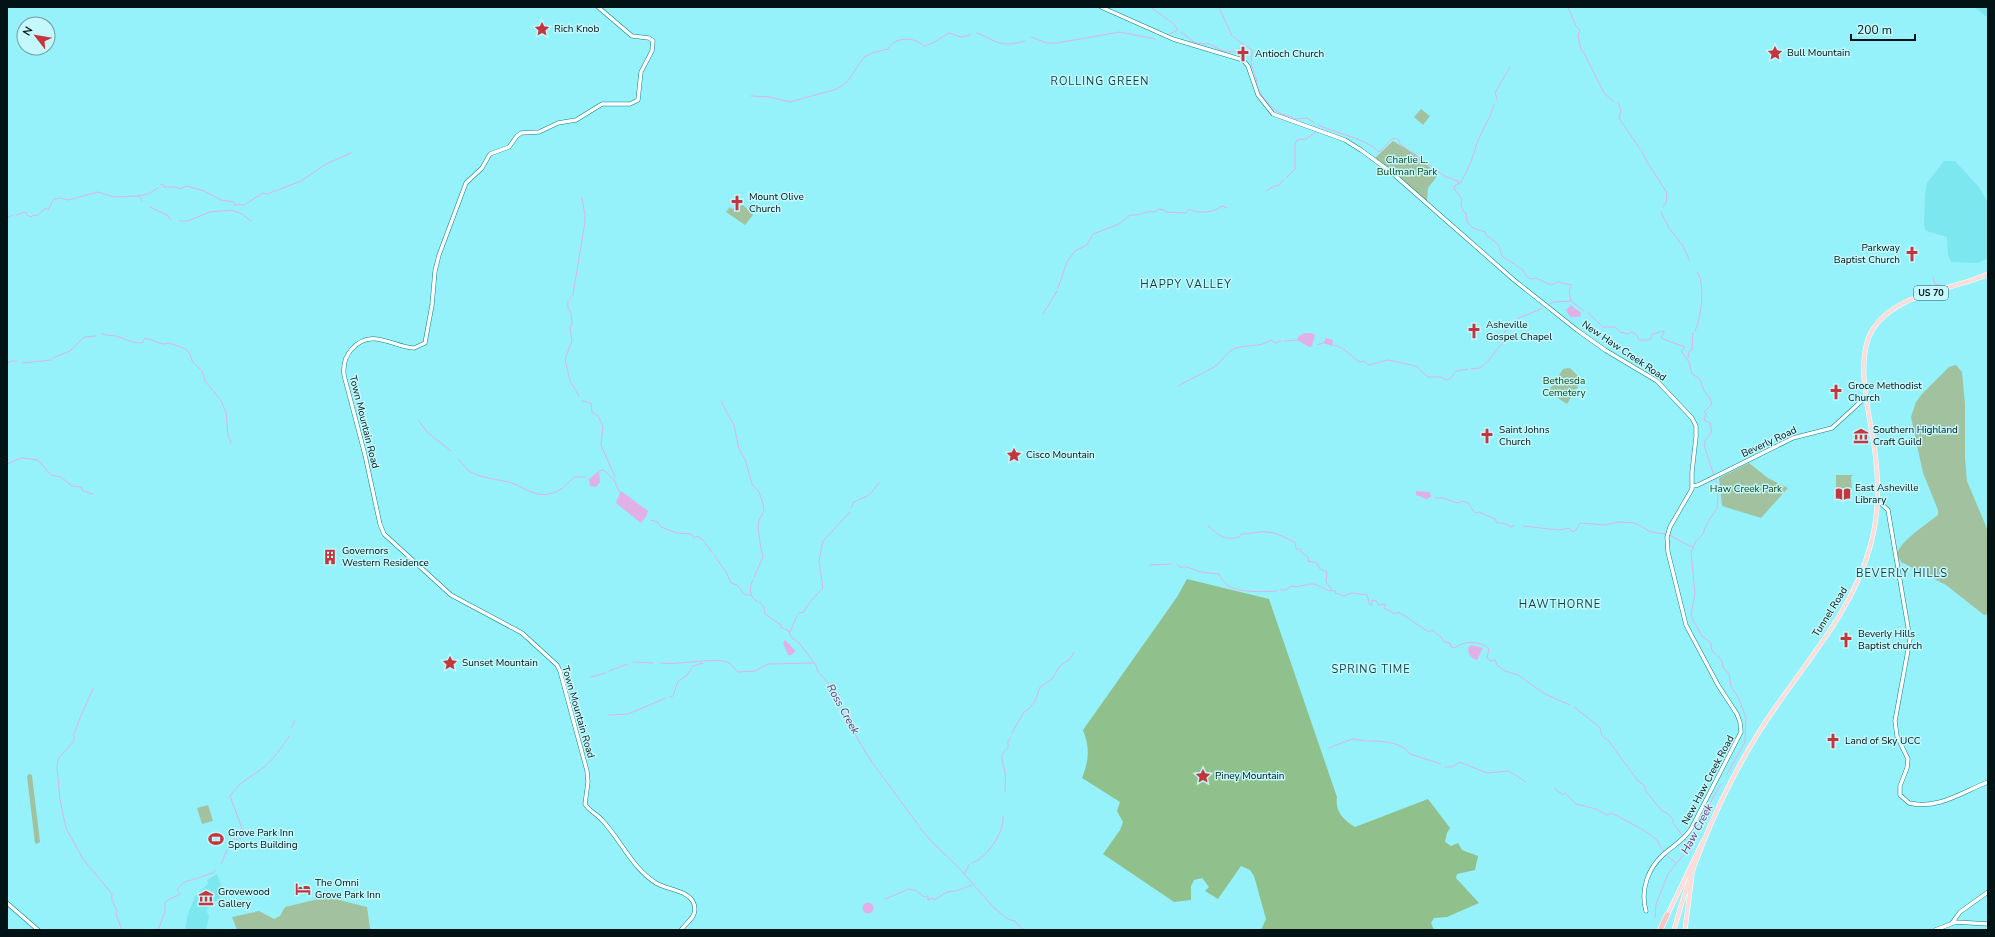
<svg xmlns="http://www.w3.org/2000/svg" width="1995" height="937" font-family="'Nunito Sans',sans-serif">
	<rect width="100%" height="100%" fill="#95f2fa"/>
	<path fill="#7de7f0" d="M1974 7H1988V18Z
		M1944 161H1955L1978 186 1988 202V258L1978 263 1951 262 1948 255 1947 237 1926 231 1924 225 1925 195 1927 183Z
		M217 874 224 894 206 910 209 916 206 930H185L188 914 195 896 208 884 207 880Z"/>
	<path fill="#a2c29f" d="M1421 109 1430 116 1423 125 1414 117Z
		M1393 141 1415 154 1438 175 1428 188 1427 202 1375 158Z
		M743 205 753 215 745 225 726 212 730 207 732 209Z
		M1956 365 1962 372 1965 404V458L1967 481 1988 531V614L1984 615 1946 585 1901 562 1897 554C1899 542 1928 523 1938 515V510L1923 473 1911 417 1916 402 1922 394 1949 367Z
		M1570 368 1582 380 1567 404 1548 392 1563 369Z
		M1749 463 1768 478 1788 488 1761 518 1722 506 1719 478Z
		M1836 475H1853L1851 477 1852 489 1836 488Z
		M29 774 32 775 40 842 37 844 35 843 27 776Z
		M208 805 213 821 202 824 197 808Z
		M327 897 367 907 370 928 371 930H237L232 917 259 911 274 919 280 916 285 907Z"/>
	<path fill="#90c18d" d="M1187 579 1269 599 1337 797C1335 812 1343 819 1355 827L1428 799 1450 828 1447 833 1445 842 1451 846 1458 843 1462 850 1478 856 1475 870 1457 874 1456 878 1479 903 1447 917 1434 918 1431 923 1434 930H1261L1266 919 1254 876 1250 870 1241 866 1218 899 1205 891 1209 887 1202 878 1194 880 1191 886V900L1174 902 1103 854 1120 830 1123 822 1117 811 1120 802 1082 778C1089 760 1090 748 1083 730L1177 597Z"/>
	<path fill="#e1b1e6" d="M1571 305 1581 313 1580 317H1570L1566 310Z
		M1304 333H1312L1315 335 1312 346 1309 347 1297 340 1299 336Z
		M1326 338 1333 340 1332 346 1323 343Z
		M599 471 600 482 596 487 590 486 589 479Z
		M621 491 648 511 647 515 641 523 617 504 616 502Z
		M1416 491 1430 492 1431 497 1426 499 1416 495Z
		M785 640 795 650V652L791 655H788L783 643Z
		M1471 645 1483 648 1477 660C1471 659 1468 654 1468 648Z
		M862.5 908a5.5 5.5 0 1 1 11 0a5.5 5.5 0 1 1-11 0Z"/>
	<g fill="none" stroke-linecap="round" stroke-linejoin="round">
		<path stroke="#e1b1e6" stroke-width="1" d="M1150 7 1174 24 1178 30 1167 35
			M1219 7 1232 36 1253 51C1248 61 1254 71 1257 81L1256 84
			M1568 7 1576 26 1580 30 1578 36 1581 50 1584 53 1604 93 1614 102
			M1181 32 1195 43 1209 44 1223 51 1236 52 1242 46
			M977 33C1000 42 998 48 1025 41
			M1031 37 1047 43H1057L1120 32 1155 39
			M1257 87C1262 97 1270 107 1280 113 1285 116 1290 115 1295 119L1307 118 1315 123
			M751 96 770 97 790 102 837 89 847 82 864 57 872 53 888 49C894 37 914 36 924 46 935 43 940 38 949 33L961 37 970 35
			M1497 99 1495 93 1510 67
			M1618 103 1621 110 1619 118 1640 149
			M1494 105C1490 120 1479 134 1475 149 1472 161 1467 172 1460 183L1454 186 1455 190 1462 199 1461 206 1464 212 1466 213 1467 222 1473 228 1485 232 1486 235 1498 244 1502 256 1505 259H1507L1523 270 1527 277 1530 279 1536 278 1551 285 1558 282 1572 285 1569 290 1571 301 1584 311
			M1318 125C1337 134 1366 138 1379 152L1392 139 1396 138 1399 140 1400 144 1446 177 1458 181V184
			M1642 151 1646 160 1667 193 1666 203 1663 207
			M1286 178 1295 169V144L1297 140 1306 139 1316 132
			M160 185 163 184 164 187H176L179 189 187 186 204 191 221 200 234 202 235 205H244L263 193 267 194 301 181 326 164 351 153
			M1266 191 1274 186H1278L1283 180
			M139 196 142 201
			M150 207 167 215 171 220
			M1661 212 1669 228
			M16 215 26 212 27 215 31 217 33 215 37 216 46 208 48 210 54 199 61 198 68 200 98 192 114 197 139 196 148 194 158 188
			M7 218 13 215
			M179 221H188L210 212 232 210 242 214 251 221
			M1670 229 1683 246 1690 261
			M1933 277 1935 284 1940 285
			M1058 288 1067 262 1075 251 1087 245 1093 234 1119 224 1130 215C1139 216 1147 210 1156 212L1158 209 1164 210 1166 212 1186 213 1189 209C1198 214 1214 213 1222 206L1227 208
			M573 295 585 222V215L582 198
			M570 299 571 297
			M568 301V308L571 313 572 324 570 327 572 341 565 359 566 364 570 381 579 396
			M1550 304 1553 302 1571 301
			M1588 313 1603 327H1615L1620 332 1628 334 1631 332 1636 334 1639 340H1649L1652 337V334L1664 331V333L1661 337 1663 339 1685 347 1681 351 1689 362 1692 374 1700 379 1704 391 1710 398 1712 404 1704 412 1706 414 1704 420 1710 423C1715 437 1705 435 1704 445L1714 476
			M1043 314 1057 291
			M1507 327 1519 318 1543 308
			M1695 331C1701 319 1706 283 1697 272
			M102 334C108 336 114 335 119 337 127 340 133 343 142 343L145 338 163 344 169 343 186 349 190 354 192 361 202 371 205 381 220 399 226 412 228 435 231 443
			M1284 341 1297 340
			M1317 345 1323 343
			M1333 345C1345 347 1350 356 1360 362L1363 361 1369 365 1388 360 1416 366 1428 377H1440L1447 380 1451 378 1456 371 1468 369
			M53 358 70 351 84 337 96 336
			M1688 358 1689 351 1692 350 1693 333
			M22 363 51 360
			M7 364 10 361H17
			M1471 369 1480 368 1488 361 1504 341 1505 331
			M1178 386C1190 379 1202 374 1214 367 1221 363 1225 354 1232 350 1243 343 1259 349 1271 340L1275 343 1281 341
			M582 401 591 403 592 412 598 416 603 426 601 445 615 477
			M721 401 728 415 734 425 739 449 745 459 752 484 759 492 763 504 764 511 759 520 758 527 760 543 763 557 754 577
			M419 421 427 432 451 451
			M458 459C462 462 465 468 468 470 478 479 502 479 515 484 526 489 536 497 549 494 560 492 567 484 574 477H585
			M7 464 21 458 38 460 51 475 61 477 72 486 81 487 83 491 93 494
			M599 471 604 470 614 480 620 493
			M1716 479 1718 498 1717 508 1706 525 1703 534 1696 541 1691 552 1695 593 1691 616 1702 636 1711 643C1710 653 1718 655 1722 661L1723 667 1729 674 1731 686 1739 699 1746 718 1745 742 1727 774
			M1435 498H1443L1457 503 1463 501 1468 503 1475 513 1479 512 1495 519 1497 523H1503L1512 527 1514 525
			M851 508 854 502 869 495 879 483
			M650 520 658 522 661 527 677 533 691 534 694 538 697 536 704 541
			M1208 526C1220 536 1224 541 1239 537L1241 534C1250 534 1259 531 1268 532 1279 533 1286 539 1295 542L1296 549H1300L1302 553 1309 558 1308 561 1317 563 1320 569 1327 572 1326 582 1333 591H1336L1335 593 1344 596 1352 593 1367 595 1370 605H1372V600L1377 601 1378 605 1386 604 1384 608 1395 614 1398 612C1410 618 1418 626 1429 632L1432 630 1441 637 1444 642 1450 643 1451 647 1455 648C1462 641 1481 640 1489 649L1487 658 1491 661 1495 660 1497 665 1505 671 1518 675 1545 694 1570 705
			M1523 526 1559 530 1569 528 1572 532 1576 530 1580 523 1605 525 1617 522 1635 523 1651 532 1665 534
			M1670 535C1677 540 1685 543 1692 547
			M705 543 713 553
			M714 555 726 572 731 583 737 585 745 595H751
			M1177 564 1180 567H1187L1201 572 1219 574C1221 578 1224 583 1227 585 1237 593 1265 592 1277 591
			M1150 565 1172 564
			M753 580C749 586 749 598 757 601
			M1280 590H1286L1291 586C1299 588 1305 584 1313 584 1321 585 1325 591 1332 591
			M759 602 764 607 765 614 781 625V628L788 630 791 637 799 643 816 665 818 672 831 686 856 736 869 758 919 826
			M799 613 804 612C809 602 815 596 823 588L819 561 823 541 850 512
			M790 632 797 616
			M633 662 653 663
			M661 663C675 666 721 656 729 663 733 666 735 670 738 672L755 671 768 664 813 663
			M609 671 628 664
			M591 677 606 673
			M93 689 82 713 74 734V741L58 759 57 768 60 800 66 828 83 859 112 894V900L117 911 116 914 122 930
			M670 697 673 696 678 681 686 676 693 666 703 663
			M1574 707 1596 724 1600 728 1602 736 1608 740 1638 781 1645 786V790L1662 811 1667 813 1673 819V823L1683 836
			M609 715 628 714 666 698
			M291 728 295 721
			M1012 733 1024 712 1029 709 1036 699 1040 687 1052 679 1060 666 1070 659 1074 652
			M1369 741C1382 741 1403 742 1410 754L1441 764
			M1329 748 1352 739 1367 741
			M1445 767H1452L1460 762 1487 773 1509 771 1526 782
			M1555 789 1563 795 1565 793 1576 804 1596 809 1607 815 1612 813C1627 822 1645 829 1658 841V843L1664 852
			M1005 792C1005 786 1006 779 1005 773 1004 763 997 755 1008 748V741L1011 737
			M920 828 932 842 959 868 994 908 1008 919 1015 921 1022 929 1028 930
			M1685 839 1690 845
			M233 842 235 839H240L243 836V831L230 796C238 783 251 777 263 768 273 760 283 746 289 736
			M1666 855 1676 863
			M972 863C987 858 1005 832 1003 816
			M221 864 228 848
			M964 874 969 865
			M956 891 972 885
			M885 899 909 889 917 891 924 897 928 896V900L932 898 934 900 947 892 955 891
			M1655 918 1656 904 1668 874 1689 848 1696 828 1721 784
			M158 930 165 912V903C169 897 175 898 180 894L177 889 186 881C192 881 205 875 213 873L215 870"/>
		<g stroke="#0f7e86" stroke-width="4.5">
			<path id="secondary" d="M598 7 632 36 649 38 653 41 652 51 641 72 638 100 630 104H602L576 120 558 123 539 132 521 133 517 136 509 147 490 154 482 168 466 183 439 255 435 271 432 305 425 343 414 348C393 347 371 327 352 349 345 356 343 365 344 375L365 455 380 524 384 534 451 595 522 633 557 665 560 671 587 771 588 782 585 804C589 811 597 814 602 820 621 840 632 868 656 883 667 890 689 890 694 904 698 916 687 922 681 930
				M1101 7 1173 39 1243 60 1248 66 1258 95 1273 114 1345 140 1361 150 1391 172 1514 280 1577 330 1605 350 1657 381 1692 418 1696 426V437L1692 472V489L1670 527 1667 537 1668 552 1686 625 1718 685 1737 714 1740 722 1741 732 1691 829C1684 840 1673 846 1664 854 1648 868 1640 890 1646 911
				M1693 486 1698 485 1793 438 1832 428 1867 396
				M1877 500 1888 510 1910 639 1895 721 1897 736 1908 759 1907 768 1900 786V795L1909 803C1938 810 1962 792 1988 782
				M7 903 38 930
				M1952 923 1960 912 1988 892
				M1935 930 1956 922 1988 924"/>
		</g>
		<g stroke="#fff" stroke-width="5">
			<path id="primary" d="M1666 918 1702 843
				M1674 930C1693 860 1721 793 1759 732 1797 671 1851 617 1870 547 1878 519 1879 489 1876 461 1873 424 1852 361 1873 329 1897 292 1951 291 1988 274
				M1685 930 1692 875"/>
		</g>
		<g stroke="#fff" stroke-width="6">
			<path id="highway" d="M1660 930 1667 915"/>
		</g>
		<use href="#secondary" stroke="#fff" stroke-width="3.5"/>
		<use href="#primary" stroke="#fdddda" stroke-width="4"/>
		<use href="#highway" stroke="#fbc6c2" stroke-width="5"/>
	</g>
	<defs>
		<g id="sight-bare" transform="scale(1.2)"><path d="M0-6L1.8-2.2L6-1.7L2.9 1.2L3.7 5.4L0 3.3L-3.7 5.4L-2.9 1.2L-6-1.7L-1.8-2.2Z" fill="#c5353c" stroke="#c4f8fd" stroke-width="2.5" paint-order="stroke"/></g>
		<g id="church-bare" transform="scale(1.2)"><path d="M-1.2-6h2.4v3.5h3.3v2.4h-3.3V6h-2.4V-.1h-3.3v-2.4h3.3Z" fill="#c5353c" stroke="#c4f8fd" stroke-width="2.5" paint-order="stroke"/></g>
		<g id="museum-bare" transform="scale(1.2)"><path d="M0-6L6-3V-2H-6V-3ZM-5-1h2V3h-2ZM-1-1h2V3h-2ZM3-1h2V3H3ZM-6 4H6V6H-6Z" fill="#c5353c" stroke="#c4f8fd" stroke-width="2.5" paint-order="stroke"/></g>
		<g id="library-bare" transform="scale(1.2)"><path d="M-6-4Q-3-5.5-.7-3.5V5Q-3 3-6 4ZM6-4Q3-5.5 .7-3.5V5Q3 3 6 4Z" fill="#c5353c" stroke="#c4f8fd" stroke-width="2.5" paint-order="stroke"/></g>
		<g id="building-bare" transform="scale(1.2)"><path d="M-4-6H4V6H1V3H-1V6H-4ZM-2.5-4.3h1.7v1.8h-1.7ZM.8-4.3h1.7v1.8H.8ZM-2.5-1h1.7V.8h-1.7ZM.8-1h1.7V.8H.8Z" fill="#c5353c" stroke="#c4f8fd" stroke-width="2.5" paint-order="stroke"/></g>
		<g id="stadium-bare" transform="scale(1.2)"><path d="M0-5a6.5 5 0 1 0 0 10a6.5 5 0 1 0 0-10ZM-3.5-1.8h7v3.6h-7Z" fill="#c5353c" stroke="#c4f8fd" stroke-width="2.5" paint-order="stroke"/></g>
		<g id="hotel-bare" transform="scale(1.2)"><path d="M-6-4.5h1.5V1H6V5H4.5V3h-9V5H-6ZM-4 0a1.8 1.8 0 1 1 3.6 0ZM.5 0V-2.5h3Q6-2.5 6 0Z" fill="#c5353c" stroke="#c4f8fd" stroke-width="2.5" paint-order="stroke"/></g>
	</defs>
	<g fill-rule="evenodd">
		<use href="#sight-bare" x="542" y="29"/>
		<use href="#sight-bare" x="1775" y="53"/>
		<use href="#church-bare" x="1243" y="54"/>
		<use href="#church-bare" x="737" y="203"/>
		<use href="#church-bare" x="1912" y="254"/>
		<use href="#church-bare" x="1474" y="331"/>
		<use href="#church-bare" x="1836" y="392"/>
		<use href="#church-bare" x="1487" y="436"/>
		<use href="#museum-bare" x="1861" y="436"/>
		<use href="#sight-bare" x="1014" y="455"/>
		<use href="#library-bare" x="1843" y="494"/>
		<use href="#building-bare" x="330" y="557"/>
		<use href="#church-bare" x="1846" y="640"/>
		<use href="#sight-bare" x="450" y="663"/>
		<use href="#church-bare" x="1833" y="741"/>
		<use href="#sight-bare" x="1203" y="776"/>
		<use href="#stadium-bare" x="216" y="839"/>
		<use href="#hotel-bare" x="303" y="889"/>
		<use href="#museum-bare" x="206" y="898"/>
	</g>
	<g text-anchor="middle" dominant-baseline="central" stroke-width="3" stroke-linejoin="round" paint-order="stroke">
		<rect fill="#c4f8fd" stroke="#3c585a" stroke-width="1" x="1914" y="286" width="34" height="14" rx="3"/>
		<g font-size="9" font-weight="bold" fill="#011314">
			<text x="1931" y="293">US 70</text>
		</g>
		<g font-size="10" fill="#011314" stroke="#c4f8fd" text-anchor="start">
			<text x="554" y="29">Rich Knob</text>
			<text x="1787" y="53">Bull Mountain</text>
			<text x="1255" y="54">Antioch Church</text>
			<text x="749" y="197">Mount Olive<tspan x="749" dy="12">Church</tspan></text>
			<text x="1900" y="248" text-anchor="end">Parkway<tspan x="1900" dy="12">Baptist Church</tspan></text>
			<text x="1486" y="325">Asheville<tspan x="1486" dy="12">Gospel Chapel</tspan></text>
			<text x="1848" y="386">Groce Methodist<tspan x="1848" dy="12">Church</tspan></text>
			<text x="1499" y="430">Saint Johns<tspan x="1499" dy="12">Church</tspan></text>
			<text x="1873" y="430">Southern Highland<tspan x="1873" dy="12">Craft Guild</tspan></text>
			<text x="1026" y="455">Cisco Mountain</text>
			<text x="1855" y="488">East Asheville<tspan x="1855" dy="12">Library</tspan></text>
			<text x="342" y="551">Governors<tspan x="342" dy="12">Western Residence</tspan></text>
			<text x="1858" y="634">Beverly Hills<tspan x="1858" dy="12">Baptist church</tspan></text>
			<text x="462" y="663">Sunset Mountain</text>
			<text x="1845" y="741">Land of Sky UCC</text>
			<text x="1215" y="776">Piney Mountain</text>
			<text x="228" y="833">Grove Park Inn<tspan x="228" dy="12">Sports Building</tspan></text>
			<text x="315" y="883">The Omni<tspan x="315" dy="12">Grove Park Inn</tspan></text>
			<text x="218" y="892">Grovewood<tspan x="218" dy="12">Gallery</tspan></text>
		</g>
		<g font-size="10" fill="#0f410f" stroke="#c4f8fd">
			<text x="1407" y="160">Charlie L.<tspan x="1407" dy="12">Bullman Park</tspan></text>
			<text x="1564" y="381">Bethesda<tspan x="1564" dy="12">Cemetery</tspan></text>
			<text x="1746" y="489">Haw Creek Park</text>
		</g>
		<g font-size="10" fill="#011314" stroke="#c4f8fd">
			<text transform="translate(1624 351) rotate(34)">New Haw Creek Road</text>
			<text transform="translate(364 422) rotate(76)">Town Mountain Road</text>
			<text transform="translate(1769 442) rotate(-25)">Beverly Road</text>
			<text transform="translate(1830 612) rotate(-58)">Tunnel Road</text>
			<text transform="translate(578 712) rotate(74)">Town Mountain Road</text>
			<text transform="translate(1708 780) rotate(-62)">New Haw Creek Road</text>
		</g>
		<g font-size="11" letter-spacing="1" fill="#083f43" stroke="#c4f8fd">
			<text x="1100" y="81">ROLLING GREEN</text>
			<text x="1186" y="284">HAPPY VALLEY</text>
			<text x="1902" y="573">BEVERLY HILLS</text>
			<text x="1560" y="604">HAWTHORNE</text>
			<text x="1371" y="669">SPRING TIME</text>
		</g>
		<g font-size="11" font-style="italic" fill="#6c3473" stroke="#c4f8fd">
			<text transform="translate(843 709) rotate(61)">Ross Creek</text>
			<text transform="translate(1697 829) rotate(-62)">Haw Creek</text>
		</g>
	</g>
	<rect width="1995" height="937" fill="none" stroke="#011314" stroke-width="16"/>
	<g transform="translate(36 36) rotate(301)"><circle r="19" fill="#c4f8fd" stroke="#769ca0"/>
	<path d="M0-3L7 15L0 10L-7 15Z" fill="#c5353c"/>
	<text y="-6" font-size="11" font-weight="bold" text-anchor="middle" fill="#011314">N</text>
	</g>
	<path d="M1851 34v6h64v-6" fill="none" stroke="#011314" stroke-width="2"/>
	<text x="1857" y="34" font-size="12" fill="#011314" stroke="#c4f8fd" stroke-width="3" paint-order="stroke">200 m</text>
</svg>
